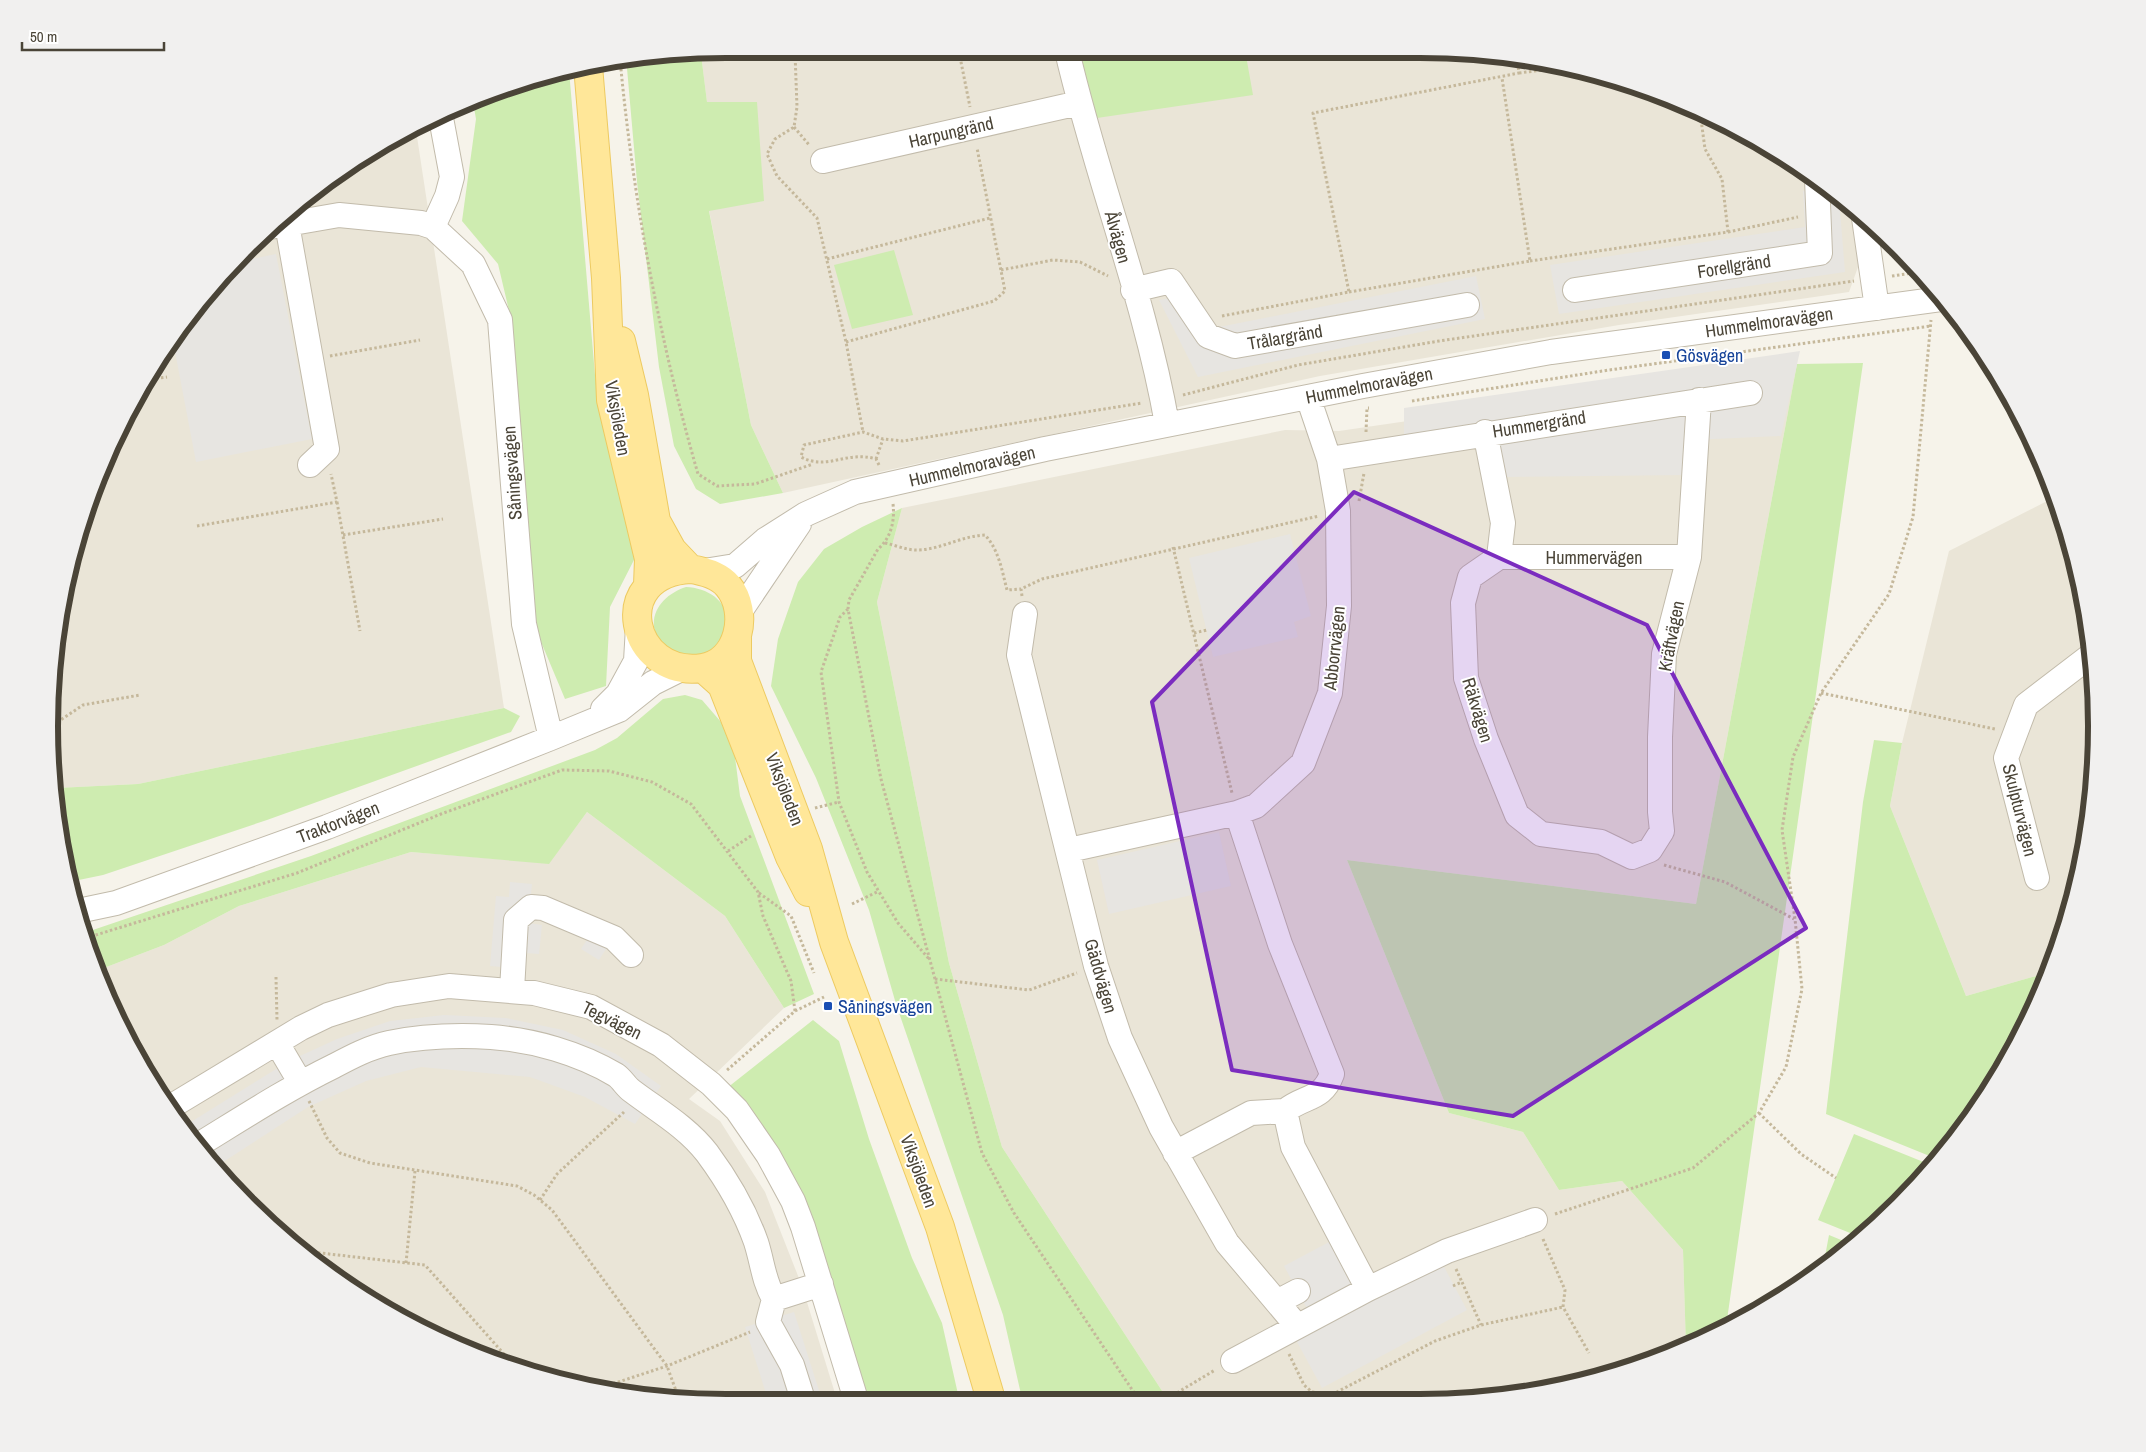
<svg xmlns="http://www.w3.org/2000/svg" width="2146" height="1452" font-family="'Archivo Narrow',sans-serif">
	<rect width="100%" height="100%" fill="#f6f3ea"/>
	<path fill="#eae5d7" d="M1420 49 1552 62 1720 119 1796 163 1853 210 1858 267 1849 292 1619 325 1320 376 783 493 751 425 709 210 757 102H707L701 54Z
		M416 130 504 708 138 784 57 788 50 681 62 594 100 467 189 313 279 217 350 163Z
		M1797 364 1696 904 1347 860 1449 1113 1523 1132 1559 1190 1622 1181 1683 1250 1686 1348 1552 1390 1420 1403H1170L1002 1147 949 963 877 602 902 508 1285 430 1339 431Z
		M2055 497 2084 594 2097 726 2084 858 2050 972 1966 996 1890 806 1902 743 1949 551Z
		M587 812 725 916 784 1008 689 1099 720 1121 765 1192 802 1286 838 1403H726L594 1390 426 1333 350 1289 247 1205 139 1064 100 985 96 971 164 945 239 906 411 852 549 863Z"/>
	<path fill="#ceecb0" d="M1245 50 1253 95 1097 118 1077 51Z
		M701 54 707 102H757L764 201 709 211 751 425 783 493 720 504 696 489 674 446 659 367 637 182 626 57 637 55Z
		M569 70 595 375 636 556 610 607 606 686 565 699 536 630 511 319 498 264 462 221 476 119 473 102 509 85Z
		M894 250 913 315 852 329 834 265Z
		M1863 363 1726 1327 1686 1348 1683 1250 1622 1181 1559 1190 1523 1132 1449 1113 1347 860 1696 904 1797 364Z
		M902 508 877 602 949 963 1002 1147 1170 1403H1023L1003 1315 896 1004 869 910 816 778 771 686 778 639 798 582 824 549 862 527Z
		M686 587C710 588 733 604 726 631 724 635 724 642 721 646 717 651 708 655 702 659L668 653C664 647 657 639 655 632 649 610 667 593 686 587Z
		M685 695 702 700 721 722 735 757 740 796 814 994 784 1008 725 916 587 812 549 864 411 852 239 906 164 945 96 971 84 933 311 856 595 750 617 738 663 699Z
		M504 708 520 716 511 732 267 820 103 875 69 882 62 858 57 788 138 784Z
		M1874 740 1902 743 1890 806 1966 996 2050 972 2046 985 1983 1102 1937 1159 1826 1114 1863 802Z
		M813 1020 839 1041 869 1139 912 1258 942 1323 960 1403H866L845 1332 784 1159 727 1088Z
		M1854 1134 1931 1165 1899 1205 1860 1237 1818 1220Z
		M1829 1235 1851 1244 1823 1267Z"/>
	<path fill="#e7e5e1" d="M1828 189 1839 198 1845 272 1559 314 1550 265 1805 227 1803 191Z
		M276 254 312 439 196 462 173 341 185 320 198 317 196 306 237 262Z
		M1476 276 1485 319 1198 377 1159 300 1192 294 1208 327H1219Z
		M1800 351 1781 436 1691 440 1689 475 1504 477 1496 426 1404 438V408Z
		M1290 534 1311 616 1294 622 1298 637 1213 657 1189 558Z
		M1219 832 1231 886 1109 914 1097 860Z
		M510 882 532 884 528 923 542 925 539 954 525 953 523 969 490 966 496 896 509 897Z
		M590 935 608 946 599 960 581 949Z
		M444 1015 506 1018 563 1030 616 1054 661 1086 635 1124 585 1097 530 1077 421 1067 366 1081 308 1107 217 1166 186 1125 289 1061 337 1039 390 1021Z
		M1331 1241 1356 1289 1310 1314 1284 1266Z
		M1441 1261 1467 1310 1322 1388 1296 1340Z
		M794 1312 823 1403H769L745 1327Z"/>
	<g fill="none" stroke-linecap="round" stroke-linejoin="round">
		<g stroke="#c2bbab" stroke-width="26">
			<path id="minor" d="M1067 51C1096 177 1145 298 1167 424
				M823 161 1079 103
				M1864 218 1877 308
				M287 224 327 449 310 465
				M270 227 339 215 421 223 433 227 473 264 500 320 524 624 551 738
				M433 227 447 196 452 177 441 118
				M1133 290 1171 281 1208 336 1235 346 1467 305
				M1575 290 1820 253 1817 179
				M1485 432 1503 523 1499 557 1470 577 1463 603 1466 678 1486 739 1517 815 1541 834 1601 842 1632 857 1650 850 1662 831 1660 812V737L1664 654 1689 557 1699 400
				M1329 459 1750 393
				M1499 557H1689
				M704 571 735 566 765 540 806 514 855 492 1045 449 1363 386 1551 352 1941 299
				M739 613 799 524
				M1025 614 1019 655 1096 966 1120 1038 1161 1127 1227 1243 1297 1326
				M603 709 618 694 636 661 638 627
				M1237 813 1280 944 1332 1074C1322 1101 1305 1095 1285 1111L1293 1147 1368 1289
				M1069 850 1237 813 1256 806 1303 763 1330 693 1339 606 1338 511 1329 459 1308 397
				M2037 878 2006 758 2026 705 2090 656
				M78 911 116 903 327 827 551 738 619 710 653 683 683 668
				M512 990 516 920 531 907 543 908 614 938 631 955
				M277 1043 300 1082
				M172 1106 301 1028 328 1015 391 995 449 986 534 993 591 1007 661 1045 711 1084 737 1110 768 1155 793 1201 803 1227 857 1403
				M200 1144C244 1117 287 1089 334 1066 351 1057 370 1047 389 1043 423 1036 457 1035 491 1037 533 1040 579 1053 616 1075 622 1079 626 1087 632 1091 657 1110 687 1127 707 1153 727 1180 745 1211 756 1242 763 1264 763 1279 774 1299L768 1322 792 1365 804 1403
				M1175 1153 1251 1113 1285 1111
				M774 1299 821 1284
				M1277 1302 1298 1291
				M1233 1361 1368 1289 1447 1251 1535 1220"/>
		</g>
		<g stroke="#edca61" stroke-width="30">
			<path id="major" d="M588 66 606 278 611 400 649 559 648 585
				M621 341 634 395 656 521 672 550 690 569
				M690 569C704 571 719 575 728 586 750 612 739 663 702 668 630 678 607 574 690 569Z
				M737 638V661L808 849 834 942 940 1227 992 1403
				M703 668 722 685 790 857 808 892"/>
		</g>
		<path stroke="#c5b89b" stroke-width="3" stroke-dasharray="2.5 2.5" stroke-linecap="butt" d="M959 52 970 107
			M795 53 797 107 794 127 775 139 767 154 777 176 817 218 846 342 863 432
			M620 59C633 199 659 339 698 474L717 486 755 484 813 464
			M1519 73 1566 67
			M794 127 810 146
			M1728 232 1798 217
			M827 259 990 218
			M1530 261 1728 232 1722 179 1705 149 1700 112
			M1001 270 1053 260 1080 262 1108 276
			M1892 276 1920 272
			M1349 292 1530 261 1502 78
			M1222 316 1349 292 1313 113 1519 73 1517 58
			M846 342 994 301 1005 291 977 148
			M330 356 420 340
			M151 379 167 377
			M1183 395 1298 365 1439 341 1854 281
			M1412 401 1609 370 1931 326
			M1366 432 1367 408H1369
			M876 459 883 439
			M879 465 876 459C847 450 828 471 801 457L804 445 863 432 883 439 903 441 1142 403
			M1359 501 1364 473
			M337 502 360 631
			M893 504C895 521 891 538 878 549L849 600 848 609 881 779 982 1153 1014 1213 1141 1403
			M197 526 337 502 331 474
			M343 535 443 519
			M885 543C895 545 906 550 916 550 940 550 961 536 985 535 999 550 1002 571 1007 590L1021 589
			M1173 547 1232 793
			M1022 596 1021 589 1042 579 1319 516
			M848 609 840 617 821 672 839 802 867 872 898 923 929 959
			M1194 633 1207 630
			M1821 693 1995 729
			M53 725 83 705 140 695
			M815 808 839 802
			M728 851 751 836
			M1664 865 1725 882 1794 919
			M759 893 791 916 814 973
			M852 904 879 891
			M86 938 297 873 441 814 562 770 609 771 652 782 691 804 758 892 763 916 791 981 795 1011 726 1071
			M276 977 277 1020
			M935 979 1029 990 1077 973
			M795 1011 824 997
			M309 1101 327 1138 340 1153 370 1163 517 1186 534 1195 552 1210 667 1366 679 1399
			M1759 1113 1801 1154 1836 1178
			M540 1200 557 1174 624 1112
			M1555 1214 1693 1168 1759 1113 1786 1067 1802 989 1795 919 1782 830 1793 757 1821 693 1889 594 1913 517 1931 320
			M1543 1239 1565 1290 1563 1307 1589 1353
			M303 1251 425 1265 511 1362
			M406 1263 415 1171
			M1456 1269 1462 1282
			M1453 1286 1462 1282 1481 1325
			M1289 1354 1304 1385 1312 1392 1333 1394 1435 1341 1481 1325 1563 1307
			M594 1390 667 1366 750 1332
			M1160 1403 1215 1370"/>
		<use href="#minor" stroke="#fff" stroke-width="24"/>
		<use href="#major" stroke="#ffe799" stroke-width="28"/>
	</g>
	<path fill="#7b2cbf" fill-opacity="0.2" stroke="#7b2cbf" stroke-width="4" stroke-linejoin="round" d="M1354 492 1647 625 1806 928 1513 1116 1232 1070 1152 702Z"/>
	<g fill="#1a4fb4" stroke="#fff" stroke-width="2">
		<rect x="1661" y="350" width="10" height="10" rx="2.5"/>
		<rect x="823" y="1001" width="10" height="10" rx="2.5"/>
	</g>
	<g text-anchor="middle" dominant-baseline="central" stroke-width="4" stroke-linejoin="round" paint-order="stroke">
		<g font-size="18" fill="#4a4437" stroke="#fff">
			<text transform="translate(951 132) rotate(-13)">Harpungränd</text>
			<text transform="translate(1118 237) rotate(74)">Ålvägen</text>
			<text transform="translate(1734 266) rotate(-9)">Forellgränd</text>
			<text transform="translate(1769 322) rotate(-8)">Hummelmoravägen</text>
			<text transform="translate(1285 337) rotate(-10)">Trålargränd</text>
			<text transform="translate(1369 385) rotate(-11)">Hummelmoravägen</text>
			<text transform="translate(618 418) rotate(80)">Viksjöleden</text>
			<text transform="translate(1539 424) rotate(-9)">Hummergränd</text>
			<text transform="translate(972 466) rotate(-13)">Hummelmoravägen</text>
			<text transform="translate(512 473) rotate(-94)">Såningsvägen</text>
			<text x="1594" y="557">Hummervägen</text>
			<text transform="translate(1671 636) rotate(-79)">Kräftvägen</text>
			<text transform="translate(1334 648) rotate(-84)">Abborrvägen</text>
			<text transform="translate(1478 710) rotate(73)">Räkvägen</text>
			<text transform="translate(785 789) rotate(69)">Viksjöleden</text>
			<text transform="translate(2020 810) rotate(76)">Skulpturvägen</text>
			<text transform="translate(338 822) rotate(-21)">Traktorvägen</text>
			<text transform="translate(1101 976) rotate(74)">Gäddvägen</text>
			<text transform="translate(612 1020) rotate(26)">Tegvägen</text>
			<text transform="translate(919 1171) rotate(70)">Viksjöleden</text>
		</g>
		<g font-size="18" fill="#164399" stroke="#fff" text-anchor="start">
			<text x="1676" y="355">Gösvägen</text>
			<text x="838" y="1006">Såningsvägen</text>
		</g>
	</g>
	<path d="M0 0H2146V1452H0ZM726 58H1420A668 668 0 0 1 2088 726V726A668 668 0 0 1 1420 1394H726A668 668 0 0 1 58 726V726A668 668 0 0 1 726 58Z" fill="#f1f0ef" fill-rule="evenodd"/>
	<path fill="none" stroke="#4a4437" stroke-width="6" d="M726 58H1420A668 668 0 0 1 2088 726V726A668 668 0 0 1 1420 1394H726A668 668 0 0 1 58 726V726A668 668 0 0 1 726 58Z"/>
	<path d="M22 42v8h142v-8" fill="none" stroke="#4a4437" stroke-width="2.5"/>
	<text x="30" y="42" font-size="15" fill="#4a4437" stroke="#ffffff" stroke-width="4" paint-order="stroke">50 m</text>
</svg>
